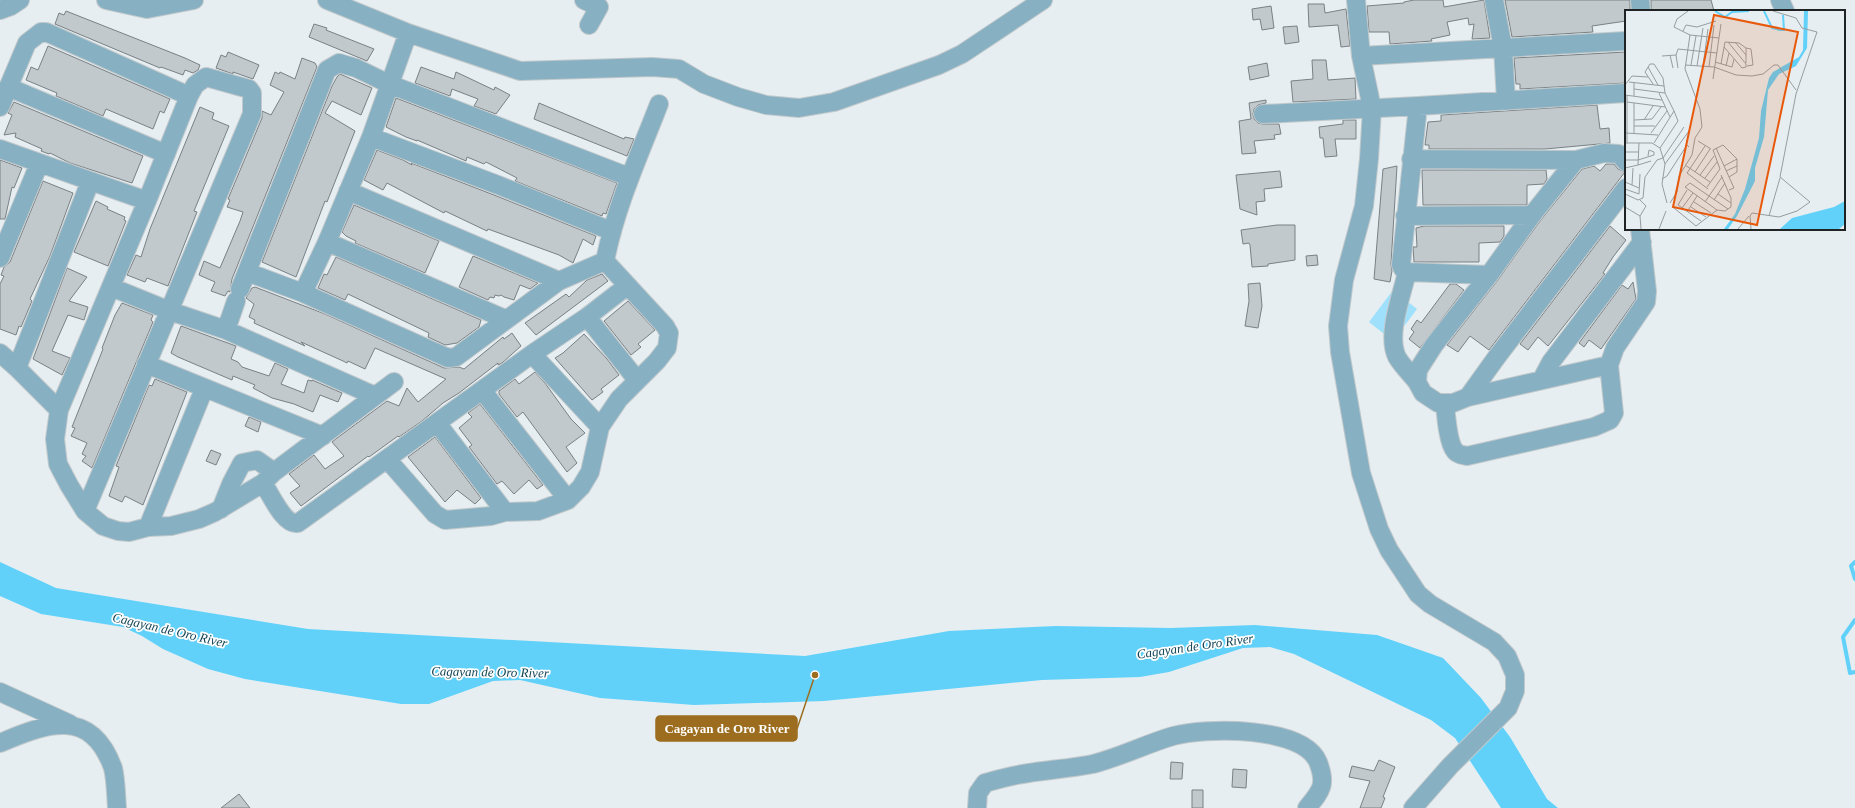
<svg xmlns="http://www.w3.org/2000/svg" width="1855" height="808" font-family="Georgia,serif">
	<rect width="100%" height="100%" fill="#e6eef1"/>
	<path fill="#9fe1fc" d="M1393 290 1417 309 1393 341 1369 322Z"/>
	<path fill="#61d1fa" d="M0 562 56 588 308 629 805 656 949 631 1056 626 1171 628 1255 625 1377 635 1443 658 1481 698 1510 737 1547 799 1558 808H1501L1455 738 1431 720 1294 654 1270 647 1243 648 1169 672 1140 677 1042 680 824 701 694 705 600 698 520 680 493 681 429 704H401L245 679 208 669 163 649 142 636 123 627 41 614 0 596Z"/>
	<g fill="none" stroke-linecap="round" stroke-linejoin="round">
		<path stroke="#61d1fa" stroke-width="4" d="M1855 562 1851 566 1855 579
			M1855 620 1843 637 1850 673 1855 672"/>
	</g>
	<path fill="#c1c9cc" stroke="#798184" d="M1414 0H1443L1444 7 1484 0 1490 38 1472 39 1474 24 1469 25 1468 18 1447 22 1450 35 1431 39 1432 41 1390 44 1389 32H1369L1367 6 1404 3V2Z
		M1505 0H1630V11H1626V21L1592 26 1593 32 1512 37Z
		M1651 0H1711L1714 11H1651Z
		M1308 4H1324L1325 13 1346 9 1350 46 1341 47 1338 25 1309 27Z
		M1271 6 1274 28 1262 30 1260 19 1253 20 1252 9Z
		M66 11 185 58 200 65 198 70 193 73 185 70 183 75 161 67 160 68 55 24 59 13 64 15Z
		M314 24 327 28 326 30 374 49 367 61 309 37Z
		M1297 26 1299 42 1285 44 1283 27Z
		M48 46 170 99 164 113 160 111 153 129 106 109 103 116 56 96 57 93 26 80 31 67 38 70Z
		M228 52 259 65 253 79 233 72V74L216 68 221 55 226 57Z
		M1626 52V83L1520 89V84H1516L1514 58Z
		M302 58 315 63 317 67 232 279 230 292 228 291 225 296 211 291 215 282 199 275 204 261 220 268 240 221 243 212 227 207 230 200 228 199 262 118V111L271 115 284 92 270 85 275 72 279 74 280 72 295 79Z
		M1312 60H1326L1328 80 1355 78 1356 99 1293 102 1291 81 1313 79Z
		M1267 63 1269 76 1250 80 1248 67Z
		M421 67 454 79 456 72 494 90 495 87 510 95 496 114 474 106 478 99 452 89 450 96 415 83Z
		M340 74 372 88 361 115 332 101 325 113 355 131 327 202 325 201 296 277 262 262 332 86 337 77Z
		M396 98 617 183 606 214 603 213 602 216 515 181 517 178 486 162 484 164 467 157 466 161 417 140V141L406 137 386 127Z
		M1266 100V103L1258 105 1254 109 1253 114 1254 119 1258 123 1263 124H1279L1281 134 1274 135 1275 139 1254 141 1256 153 1242 154 1239 121 1251 119 1249 103Z
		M14 102 143 156 132 183 70 163 50 153 49 154 41 151 42 149 15 137 16 133 4 135 12 115 8 113Z
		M539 103 624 139 625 137 634 139 627 156 534 119Z
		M1597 105 1600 129 1609 128 1610 143 1545 149H1429V145H1425L1428 122 1441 121V115Z
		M200 107 214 113 212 119 229 126 194 211 197 212 168 286 147 278 145 282 127 275 136 255 141 257 150 229Z
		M1343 120H1356V139H1335L1337 156 1325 157 1323 138H1320L1319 127 1343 124Z
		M377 150 403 160 412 165 411 163 494 195 596 236 593 245 583 239 573 263 559 255 488 229 487 231 445 211 444 213 387 183 383 190 364 180Z
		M0 160 22 168 14 188 12 187 5 219H0Z
		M1606 164H1614L1618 169 1625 172 1489 350 1470 336 1458 352 1447 345 1497 281 1540 221 1582 169 1594 166 1600 171Z
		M1397 166 1391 264 1392 271 1390 282 1374 279 1383 169Z
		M1422 170H1546L1547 179 1544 184 1527 185V205H1423Z
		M1280 171 1282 187 1264 189 1265 201 1256 202 1257 215 1240 209 1236 175Z
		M43 181 73 193 50 256 30 299 32 301 21 327 19 326 16 335 0 329V284L4 276 1 275 4 267 10 262Z
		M96 201 108 207 107 209 125 217 124 220 126 221 108 266 74 252Z
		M354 205 439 241 425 273 355 243 356 241 346 236 342 232Z
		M1277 225H1295V260L1268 264V266L1252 267 1250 245 1249 243 1243 244 1241 230Z
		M1424 226H1504V236L1500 242 1479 243V262H1414L1413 247H1417L1416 228Z
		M1610 226 1626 240 1613 257 1603 273 1605 274 1548 346 1538 337 1528 350 1520 344Z
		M1317 255 1318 265 1307 266 1306 256Z
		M473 256 538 283 530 289 520 285 514 300 504 297 501 295 499 296 495 295 494 298 490 297 488 300 459 287Z
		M336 257 481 320 479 327 457 343 445 345 428 337 429 333 348 294 345 300 318 288 324 274 327 275Z
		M67 268 87 277 69 301 88 307 84 320 68 315 52 351 70 358 62 375 33 359Z
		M602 274 608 281 536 335 525 323 566 294 569 297 587 280Z
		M1633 282 1636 299 1601 349 1589 340 1584 347 1579 343 1622 285 1628 289Z
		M1260 283 1262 306 1258 328 1245 326 1249 301 1248 284Z
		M1450 284H1456L1464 290 1420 348 1409 339 1414 332 1411 329 1417 320 1421 323Z
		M255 287 325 314 444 368 459 367 464 369 503 337 504 339 512 333 521 346 502 363 498 365V363L459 393 443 403 422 421 399 437 398 436 369 457 368 456 301 506 290 493 300 486 289 474 314 455 325 469 344 456 332 442 337 438 387 401 399 406 407 388 418 402 446 379 375 348 365 369 348 361 347 363 343 361 301 342 305 346 254 323 255 320 249 317 254 304 246 298 252 288Z
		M628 301 655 330 638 344 641 347 631 355 604 321Z
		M122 303 153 315 151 320 153 322 92 468 82 461 86 456 82 454 87 443 71 436 75 428 72 427 103 349 102 348 115 315Z
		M181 326 236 346 231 359 238 362 242 367 269 376 275 363 288 369 281 384 304 393 308 380 312 381V380L342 393 338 402 320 395 313 412 294 404 272 398 253 388 255 385 233 376 232 380 178 357 171 353Z
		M584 334 607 359 619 375 601 389 603 392 592 400 555 358 563 353Z
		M535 372 545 383 571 419 585 433 566 447 577 463 567 472 523 412 517 417 499 394V391L515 379 519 384Z
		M155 379 187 392 143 505 125 496 122 502 109 496 119 467 116 466 149 385 152 386Z
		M480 404 543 485 537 489 529 480 514 494 502 481 497 484 469 447 472 445 459 428 472 417 468 413Z
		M249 417 261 422 258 432 245 426Z
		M435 437 481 498 475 504 457 490 445 502 408 457Z
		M211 450 221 454 216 465 206 461Z
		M1379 760 1395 767 1383 797 1385 798 1381 808H1360L1370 781 1349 777 1352 766 1374 771Z
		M1171 762 1183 763 1182 779H1170Z
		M1233 769 1247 770 1246 788 1232 787Z
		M1192 790H1203V808H1192Z
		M239 794 250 808H221Z"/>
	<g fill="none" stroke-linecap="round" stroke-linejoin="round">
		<g stroke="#c2c9cc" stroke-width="20">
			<path id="minor" d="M106 0 147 9 194 0
				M327 0 408 33 520 71 652 67 679 69 704 84 738 97 766 105 799 108 834 102 939 65 962 54 1043 0
				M584 0 599 7 589 25
				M1356 0 1361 56 1372 108 1369 159 1364 206 1344 280 1338 326 1340 352 1361 473 1379 529 1389 550 1418 594 1430 604 1494 642 1507 656 1515 675V691L1508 708 1450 766 1413 808
				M1494 0 1503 48 1506 101
				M1640 0 1641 11
				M1780 0 1785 11
				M0 10 11 6 20 0
				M1361 56 1626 41
				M8 87 166 154
				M1418 106 1401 265 1403 269 1407 272 1489 275
				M0 107 27 43 41 32H46L189 96
				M1263 114 1418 106 1626 93
				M371 137 498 185 611 231
				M0 149 147 201
				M1411 159 1576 160 1604 153 1619 154 1626 162
				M1576 160 1532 215 1489 275 1434 345 1418 370 1417 382 1423 393 1438 403H1453L1468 397 1496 358 1626 188
				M348 191 559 281
				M1405 216 1532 215
				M327 242 505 319
				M0 258 39 164
				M605 261C616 205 639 156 659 104
				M247 272 303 293 448 358 456 357 559 281 605 261
				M1407 272C1402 295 1386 335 1397 357 1402 366 1411 374 1417 382
				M111 287 170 311 226 330 375 396
				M240 289 327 70 339 63 356 68 389 84 629 177
				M303 293 327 242 371 137 408 33
				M587 317 637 380
				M226 330 236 301
				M0 353 17 368 59 410
				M532 354 600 427
				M146 364 323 436
				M1609 365 1615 348 1646 302 1647 291 1640 229
				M17 368 90 182
				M1542 379 1551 362 1642 242
				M482 390 568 500
				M1445 404C1446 415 1448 443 1455 451 1458 455 1463 455 1467 456L1594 427 1610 420 1614 413 1609 365 1468 397
				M437 423 505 512
				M387 459 435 514 445 520 491 516 505 512 538 511 568 500 581 487 590 472 600 427 619 399 657 361 667 348 669 333 665 326 605 261
				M263 483C270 493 284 526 298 523L532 354 587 317 627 286
				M221 509 231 484 242 463 257 460 274 472
				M85 511 252 114V93L249 89 206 77 195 85 189 96 147 201 59 410 55 439 58 464 69 485 85 511 103 526 118 531 129 532 148 527 171 526 199 519 215 512 263 483 274 472 394 382
				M148 527 204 389
				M0 692 70 724
				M0 743C47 723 91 707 113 768 116 780 116 796 117 808
				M977 808 978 793 985 783C996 780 1006 777 1017 775 1042 770 1068 769 1093 764 1120 757 1146 744 1173 736 1205 727 1303 726 1318 762 1327 785 1321 791 1307 808"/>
		</g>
		<use href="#minor" stroke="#87b1c3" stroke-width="18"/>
	</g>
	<g text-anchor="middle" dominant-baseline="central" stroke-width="3.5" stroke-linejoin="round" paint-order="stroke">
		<g font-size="13" font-style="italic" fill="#134455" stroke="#fff">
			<text transform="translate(170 630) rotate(13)">Cagayan de Oro River</text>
			<text transform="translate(1195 646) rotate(-8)">Cagayan de Oro River</text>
			<text transform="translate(490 672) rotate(1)">Cagayan de Oro River</text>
		</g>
	</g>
	<g transform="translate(1625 10)">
		<rect width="220" height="220" fill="#e6eef1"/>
		<path d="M179 1H183L182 38 171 56 154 64 143 80 139 127 130 158V171L112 206 103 219H99L110 204 120 179 134 128 136 101 144 68 148 62 174 47 178 40ZM220 191V214L214 219H155L167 208 209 197Z" fill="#61d1fa"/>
		<path fill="none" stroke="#61d1fa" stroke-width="2" d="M90 1 100 7 107 2 124 1M139 1 147 18 155 20H159L158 5"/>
		<path fill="none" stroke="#979d9f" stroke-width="1" d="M58 21 61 15 72 17 91 11M65 25 94 28M110 32 121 45M99 37 117 58 121 57V54L103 32M45 45 48 58M51 45 53 58M37 46 51 45 53 39 92 43M90 52 107 57 109 49M121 53V38L126 39 128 55 122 56M96 54 100 32 114 33 121 38M60 55 89 57 111 65 127 66 138 64 149 55H153L171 80M66 55 71 26M72 56 78 18M78 56 83 19M101 56 104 43M23 57 33 75M84 57 89 15M88 69 96 14M4 72 39 76M28 74 20 62 25 54H29L38 68 40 83 49 101M0 75 7 66 23 67M9 79 40 83M34 83 45 107M0 85 37 90M2 85V133M9 86V72M2 92 40 97M9 110 27 109 36 97M19 110 28 96M9 116H30M1 123 33 125M9 123V93M26 123 42 101M73 131 86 139M0 133H27L35 138 40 154 37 174 42 193M29 133 49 101 53 111 35 138M80 136 62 163 83 179M91 138 109 178 104 180M88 140 98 135 112 149V162L104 167M0 142H13M0 150H13L29 145V142L24 140 23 146M40 154 64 121M13 155 26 151M60 155 85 172M99 156 112 149M0 158 13 155 14 133M101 161 112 156M70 162 85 139M75 165 89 146M96 165 106 188V197L100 201 92 200 60 177 65 173 103 199M80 168 92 152M37 169 42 166 62 135 64 137M0 172 14 178M7 175 8 158M82 177 95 159 88 140M0 179 14 184 15 164M62 180 53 195 76 211M0 184 13 190 18 188 20 167 32 150 38 148 59 117M93 184 106 193M89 190 100 173M69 192 86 203M80 192 97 167M45 193 52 182 54 166 67 145 70 128 77 117 75 99 60 59 65 25 49 17 52 9 63 1M0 197 15 206 16 219M66 197 81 207M49 198 71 216 92 200M57 198 68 183M62 202 72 186M15 206 21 196 15 190M144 206 155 168M34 219 41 201M113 219 124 206M126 219 125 206 127 203 154 207 172 201 185 192 155 167 171 84 192 22 177 18 171 8 148 1"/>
		<path fill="#e8590c" fill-opacity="0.15" stroke="#e8590c" stroke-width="2" d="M89 5 173 22 132 215 48 197Z"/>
		<rect width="220" height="220" fill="none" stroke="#202324" stroke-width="2"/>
	</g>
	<path fill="none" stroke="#9c6d1f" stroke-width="1.5" d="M815 675L797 729"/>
	<circle fill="#9c6d1f" stroke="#fff" stroke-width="1.5" cx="815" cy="675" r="4"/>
	<rect fill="#9c6d1f" stroke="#9c6d1f" stroke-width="1.5" x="656" y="716" width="141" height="25" rx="4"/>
	<g font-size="13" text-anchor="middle" font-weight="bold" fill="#fff">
		<text x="727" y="733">Cagayan de Oro River</text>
	</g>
</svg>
